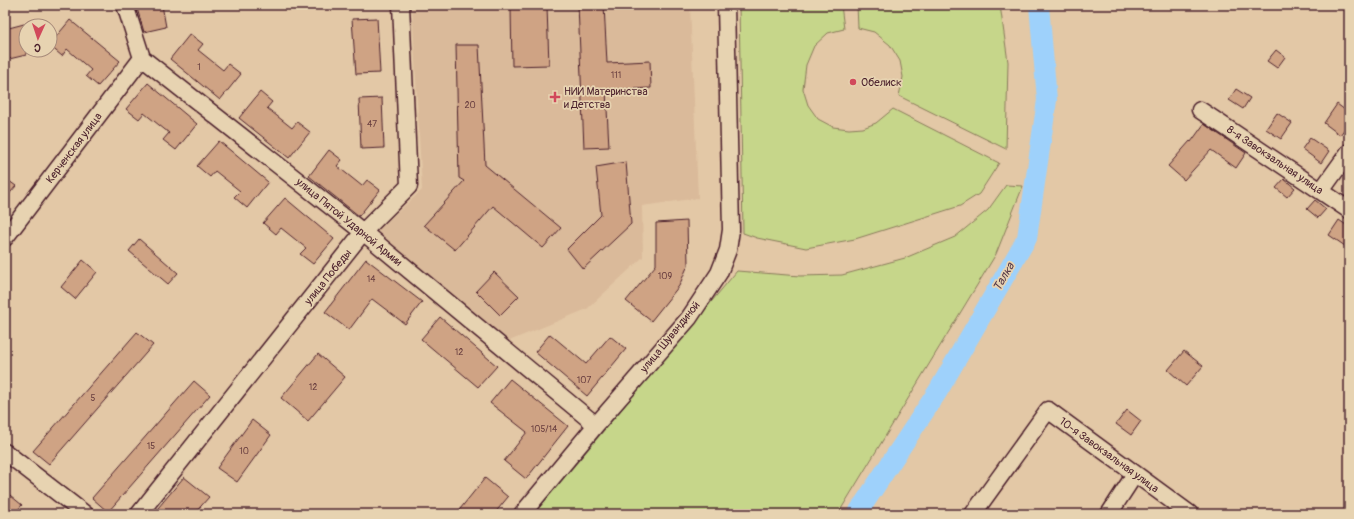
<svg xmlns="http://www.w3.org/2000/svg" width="1354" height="519" font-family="Pangolin,sans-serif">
	<rect width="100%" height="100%" fill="#e3c8a6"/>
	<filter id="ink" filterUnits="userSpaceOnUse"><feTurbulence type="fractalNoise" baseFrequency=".025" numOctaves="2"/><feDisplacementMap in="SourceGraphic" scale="8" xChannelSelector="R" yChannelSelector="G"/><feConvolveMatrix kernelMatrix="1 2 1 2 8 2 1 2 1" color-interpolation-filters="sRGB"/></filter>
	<g filter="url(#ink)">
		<path fill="#daba9a" d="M412 5H690L698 198 642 206 643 257 587 309 509 341 376 232 422 190Z"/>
		<path fill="#c6d68a" stroke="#887a5a" d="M739 5H841L844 29 828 33 814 46 806 65 803 89 808 105 818 119 833 127 849 129 863 128 876 123 893 109 999 163 979 194 960 206 855 239 806 248 757 238 743 233Z
			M857 5H1000L1008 62 1006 149 899 96 903 77 900 61 890 45 874 32 858 28Z
			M1006 185 1023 186 996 254 838 514H534L737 271 800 276 842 275 905 258 955 237 988 210Z"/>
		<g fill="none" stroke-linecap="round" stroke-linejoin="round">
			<path stroke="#9ed1fb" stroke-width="20" d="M857 514 938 391 1027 238 1047 100 1039 5"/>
		</g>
		<path fill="#cfa384" stroke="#4a1f2b" d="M136 5H162L166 27 144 32Z
			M578 5H604L607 63 650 61 651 88 606 90 609 147 584 148Z
			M547 7 549 65 512 66 511 8Z
			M377 18 380 73 356 74 352 19Z
			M70 20 120 61 98 86 86 76 91 70 67 49 62 56 50 46V44Z
			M24 24 26 33V55L5 60V29Z
			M190 34 203 44 198 50 223 70 228 64 241 74 220 100 170 59Z
			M456 45H479L485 165 561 228 543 248 493 206 455 250 424 225 464 181 459 178Z
			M1276 50 1285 57 1277 68 1267 61Z
			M148 83 197 124 176 150 163 140 169 133 144 113 139 119 126 109Z
			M1236 89 1250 98 1243 109 1229 100Z
			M260 92 272 102 267 108 292 128 297 122 310 132 289 158 239 118Z
			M382 98 384 148 361 149 359 99Z
			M1337 104 1349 113V123L1340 135 1324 123Z
			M1277 113 1292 123 1281 139 1266 129Z
			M1204 124 1246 153 1236 168 1211 150 1184 180 1168 166 1190 141 1191 142Z
			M1310 138 1329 151 1321 163 1302 149Z
			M219 141 268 182 247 208 234 197 240 191 215 171 210 177 197 166Z
			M329 150 342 160 337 166 362 186 367 180 380 190 359 216 309 176Z
			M626 162 631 224 583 269 567 249 601 215 596 167Z
			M5 178 16 186 5 199Z
			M1284 179 1295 188 1287 197 1276 188Z
			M285 198 334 239 313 264 300 254 306 248 281 228 276 234 263 223Z
			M1315 200 1326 209 1318 218 1307 209Z
			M1339 220 1349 227V240L1345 246 1329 235Z
			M687 221 688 265 679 286 651 321 626 301 656 265V223Z
			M139 239 178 273 168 284 129 251Z
			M366 259 422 302 405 324 372 299 349 330 325 312Z
			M83 260 97 272 75 299 61 287Z
			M494 272 519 296 500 315 476 291Z
			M440 317 497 366 478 387 421 339Z
			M137 332 153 345 49 464 33 451Z
			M550 334 586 364 610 336 626 349 587 396 535 352Z
			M1184 351 1203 366 1186 386 1168 370Z
			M318 354 345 377 308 421 281 398Z
			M510 379 568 426 526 479 504 461 527 432 490 403Z
			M194 381 210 395 108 512 92 498Z
			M1127 410 1141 421 1131 435 1116 424Z
			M252 420 271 435 237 482 217 468Z
			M184 477 209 497 194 514H153Z
			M485 478 508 497 494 514H456Z
			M5 491 22 505 14 514H5Z"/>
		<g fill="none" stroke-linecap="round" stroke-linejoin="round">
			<g stroke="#4a1f2b" stroke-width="19">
				<path id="minor" d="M125 5 142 58 363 232 596 425
					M1200 110 1349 210
					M1321 191 1349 152
					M5 238 142 58
					M5 452 85 514
					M139 514 363 232 409 186 401 5
					M522 514 596 425 689 318 719 273 728 250 731 230 726 5
					M973 514 1048 410 1190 514
					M1109 514 1135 474"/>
			</g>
			<use href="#minor" stroke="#e7d3b1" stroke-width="16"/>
		</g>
	</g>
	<g fill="#d1495b" stroke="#e7d3b1" stroke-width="1.5">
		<circle cx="853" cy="82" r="4"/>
		<path d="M553 91h4v4h4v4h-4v4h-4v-4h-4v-4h4z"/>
	</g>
	<g text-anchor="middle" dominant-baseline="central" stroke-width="3.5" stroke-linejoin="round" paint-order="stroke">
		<g font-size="9" fill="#6b4041">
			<text x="199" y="67">1</text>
			<text x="616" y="75">111</text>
			<text x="470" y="105">20</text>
			<text x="372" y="124">47</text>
			<text x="665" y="276">109</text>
			<text x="371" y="279">14</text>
			<text x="459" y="352">12</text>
			<text x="584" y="380">107</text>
			<text x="313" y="387">12</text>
			<text x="93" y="398">5</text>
			<text x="544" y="429">105/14</text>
			<text x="151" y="446">15</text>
			<text x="244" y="451">10</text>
		</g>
		<g font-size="11" fill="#4a1f2b" stroke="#e7d3b1" text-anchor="start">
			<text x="861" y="82">Обелиск</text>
			<text x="564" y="91">НИИ Материнства<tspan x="564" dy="13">и Детства</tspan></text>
		</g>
		<g font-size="11" fill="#4a1f2b" stroke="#e7d3b1">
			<text transform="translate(74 148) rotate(-53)">Керченская улица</text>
			<text transform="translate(1275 160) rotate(34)">8-я Завокзальная улица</text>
			<text transform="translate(349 222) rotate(39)">улица Пятой Ударной Армии</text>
			<text transform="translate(328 277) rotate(-51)">улица Победы</text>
			<text transform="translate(670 337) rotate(-51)">улица Шувандиной</text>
			<text transform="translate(1109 455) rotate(36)">10-я Завокзальная улица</text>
		</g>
		<g font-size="12" font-style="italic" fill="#573a4a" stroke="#e7d3b1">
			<text transform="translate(1004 277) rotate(-60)">Талка</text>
		</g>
	</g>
	<rect width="1354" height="519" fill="none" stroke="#e7d3b1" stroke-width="20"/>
	<rect x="10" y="10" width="1334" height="499" fill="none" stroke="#4a1f2b" stroke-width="1.5" filter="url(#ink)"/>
	<g transform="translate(38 38) rotate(183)"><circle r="19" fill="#e7d3b1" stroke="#a88b7b"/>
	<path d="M0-3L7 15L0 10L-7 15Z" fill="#d1495b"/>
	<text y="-6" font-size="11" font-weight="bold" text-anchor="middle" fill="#4a1f2b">С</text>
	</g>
</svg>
